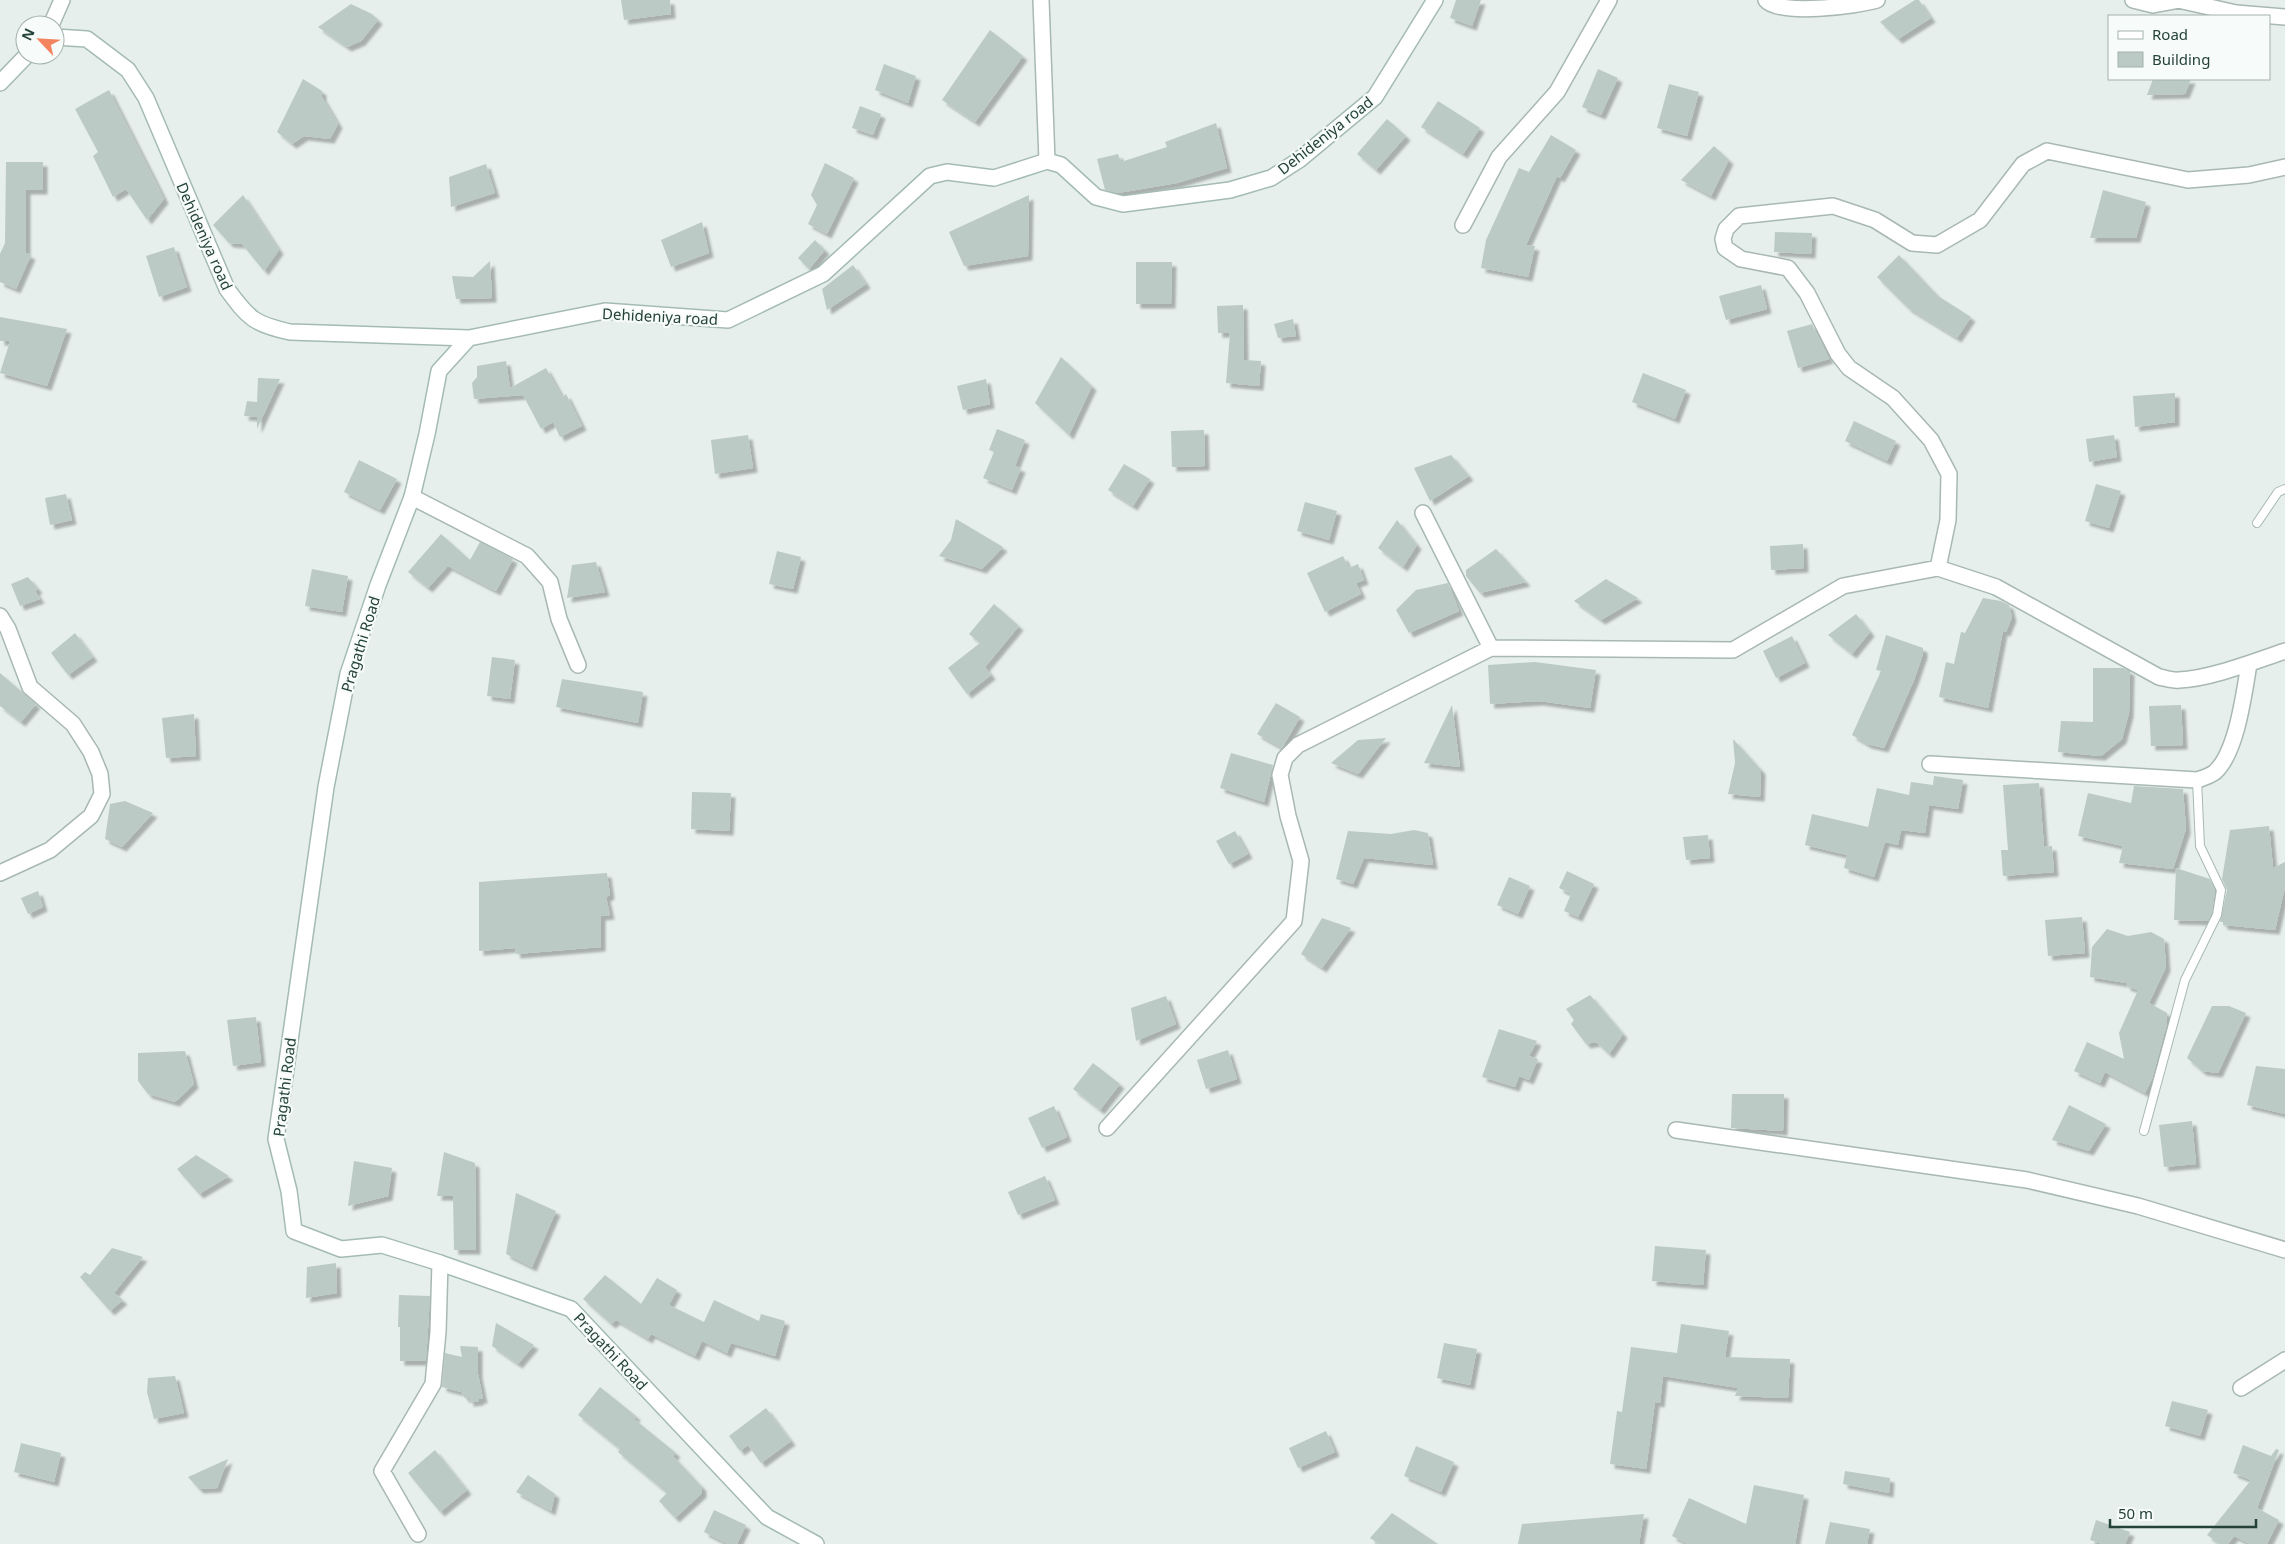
<svg xmlns="http://www.w3.org/2000/svg" width="2285" height="1544" font-family="'Noto Sans',sans-serif">
	<defs>
		<filter id="shadow"><feDropShadow dx="4.5" dy="4.5" stdDeviation="1" flood-color="#0004"/></filter>
	</defs>
	<rect width="100%" height="100%" fill="#e6efeb"/>
	<path fill="#bbcac4" filter="url(#shadow)" d="M621 0H670L671 14 624 20Z
		M1456 0H1481L1472 26 1450 18Z
		M1915 0H1919L1931 18 1898 39 1880 22Z
		M351 4 372 14 378 20 361 41 347 47 318 27Z
		M990 30 1023 56 975 122 942 100Z
		M884 64 916 76 908 103 875 90Z
		M1598 69 1618 78 1601 115 1582 107Z
		M303 79 322 91V97L338 124 330 139 304 136 292 144 277 132Z
		M2153 79H2191L2185 94 2147 95Z
		M1669 84 1699 92 1687 136 1657 128Z
		M109 90 164 199 147 220 126 189 113 197 93 156 98 152 75 109Z
		M1438 101 1480 128 1463 154 1421 127Z
		M860 106 881 114 873 135 852 128Z
		M1387 119 1406 136 1376 170 1357 154Z
		M1216 123 1227 168 1177 183 1118 193 1105 190 1097 159 1118 154 1121 162 1167 147 1165 142Z
		M1551 135 1576 150 1560 178 1557 176 1526 245 1535 246 1528 277 1481 268 1486 240 1519 168 1529 172Z
		M1714 146 1729 160 1711 196 1681 180Z
		M6 162H43V190H26V253L31 255 16 289 0 282V254L5 243Z
		M825 163 854 178 827 234 808 224 817 205 811 195Z
		M486 164 495 193 451 207 449 177Z
		M2103 190 2146 202 2136 238H2090Z
		M243 195 279 250 264 271 242 244 229 243 213 225Z
		M1029 195 1028 256 964 266 949 232Z
		M702 222 709 253 671 267 661 240Z
		M1775 232 1812 233 1811 254 1774 252Z
		M815 240 825 250 809 269 798 258Z
		M174 247 187 287 159 297 146 256Z
		M1899 255 1938 296 1971 317 1957 338 1908 308 1877 277Z
		M490 261 492 298 456 299 452 276 473 277Z
		M1136 262H1172L1171 304H1136Z
		M853 265 866 284 827 310 822 289Z
		M1761 285 1767 309 1726 320 1719 296Z
		M1243 305 1244 360 1261 361 1259 386 1226 383 1230 333H1218L1217 306Z
		M0 317 67 329 47 386 0 373 10 341H0Z
		M1293 319 1296 336 1278 338 1274 324Z
		M1812 324 1829 359 1798 368 1787 331Z
		M1061 357 1092 386 1069 435 1035 403Z
		M506 361 510 388 546 368 562 397 566 394 582 426 560 437 553 422 541 429 523 395 474 399 472 383 477 377V366Z
		M1643 373 1686 390 1675 419 1632 402Z
		M258 378 280 379 257 429V417L244 416 247 401 257 402Z
		M986 379 990 404 963 410 957 386Z
		M2175 393V422L2135 427 2133 396Z
		M1854 421 1896 441 1887 461 1845 441Z
		M997 429 1025 440 1015 466 1021 468 1012 490 983 478 994 452 989 450Z
		M1204 430 1205 466 1172 467 1171 431Z
		M748 435 753 468 715 474 711 440Z
		M2114 435 2117 457 2089 462 2086 439Z
		M1451 455 1469 476 1430 501 1414 468Z
		M359 460 397 479 380 510 344 492Z
		M1124 464 1150 479 1133 506 1108 490Z
		M2096 484 2121 491 2109 528 2085 521Z
		M66 494 72 520 50 525 45 498Z
		M1305 502 1337 511 1329 540 1297 531Z
		M956 519 1003 547 982 569 939 556 951 540Z
		M1397 520 1417 545 1403 567 1378 548Z
		M441 534 470 560 480 542 513 559 496 591 448 566 428 588 408 572Z
		M1803 544 1804 568 1771 570 1770 546Z
		M1496 549 1526 582 1480 593 1466 576V570Z
		M777 551 801 557 793 589 769 584Z
		M1343 556 1349 568 1358 564 1364 580 1356 583 1361 594 1325 612 1307 573Z
		M596 562 605 592 567 598 572 565Z
		M312 569 348 576 342 612 305 606Z
		M28 577 38 589 35 591 40 599 20 606 11 584Z
		M1606 579 1638 598 1601 620 1574 601Z
		M1448 583 1459 611 1409 633 1396 610 1416 590Z
		M1983 598 2001 601 2009 605 2012 617 2006 632 2003 631 1988 708 1939 697 1946 662 1954 664 1961 632 1965 633Z
		M994 604 1019 626 985 667 991 675 967 694 948 668 980 643 969 634Z
		M1856 614 1870 632 1852 654 1828 635Z
		M75 633 93 657 68 675 51 653Z
		M1886 635 1923 648V654L1914 680 1884 748 1867 744 1852 735 1881 671 1876 670Z
		M1792 636 1805 663 1776 678 1763 651Z
		M492 657 515 660 510 699 487 696Z
		M1535 662 1596 670 1590 708 1539 701 1490 704 1488 665Z
		M2093 668H2123L2130 671 2129 713 2122 739 2101 756 2058 752 2061 721 2093 722Z
		M0 673 36 704 21 722 0 706Z
		M562 679 643 692 638 723 556 707Z
		M1276 703 1300 717 1282 748 1257 734Z
		M1452 705 1460 767 1424 763Z
		M2181 705 2183 745 2151 746 2149 706Z
		M194 714 196 756 166 758 162 718Z
		M1386 738 1358 774 1331 763 1358 740Z
		M1733 739 1761 770 1760 797 1728 794 1735 763Z
		M1231 753 1273 765 1264 802 1220 788Z
		M1934 776 1963 780 1958 809 1929 805 1925 833 1901 830 1898 845 1885 842 1874 877 1844 868 1847 855 1805 845 1812 814 1868 827 1877 788 1909 795 1911 782 1933 785Z
		M2039 783 2044 847 2052 846 2054 872 2003 876 2001 850H2008L2003 785Z
		M2134 786 2183 789 2186 829 2173 869 2119 863 2123 846 2078 836 2088 793 2131 803Z
		M692 792 731 793 729 831 691 829Z
		M125 801 153 813 122 847 105 839 110 804Z
		M2269 826 2273 868 2285 862V887L2275 930 2223 925V922H2220L2227 890 2222 879 2230 830Z
		M1414 830 1428 833 1433 865 1364 858 1353 884 1336 879 1348 831 1391 834Z
		M1235 831 1248 854 1229 864 1216 841Z
		M1708 835 1710 858 1686 860 1683 837Z
		M2176 868 2210 879 2215 891 2212 913 2208 921 2174 920Z
		M1567 871 1594 884 1578 917 1564 911 1571 894 1559 888Z
		M607 873 610 895 606 897 610 915 601 916V947L516 954 515 948 479 951V882Z
		M1509 877 1530 886 1518 914 1497 905Z
		M38 891 43 907 28 914 21 898Z
		M2082 917 2085 953 2048 956 2045 920Z
		M1322 918 1351 928 1322 968 1301 954Z
		M2107 929 2128 936 2151 932 2164 939 2166 967 2149 1003 2167 1013V1023L2152 1079 2145 1093 2105 1072 2100 1083 2074 1071 2087 1042 2124 1059 2119 1033 2138 990 2126 986V983L2090 977 2092 947Z
		M1590 995 1623 1034 1609 1054 1596 1042 1586 1044 1571 1024 1574 1020 1566 1009Z
		M1166 996 1176 1024 1136 1041 1131 1008Z
		M2212 1006H2229L2246 1013 2218 1073 2202 1071 2187 1058Z
		M256 1017 261 1062 233 1066 227 1020Z
		M1499 1029 1537 1041 1529 1056 1538 1059 1529 1080 1519 1076 1515 1087 1482 1077Z
		M1228 1050 1237 1079 1206 1089 1197 1060Z
		M185 1051 194 1084 175 1102 148 1094 138 1081V1053Z
		M1093 1063 1120 1084 1100 1110 1073 1089Z
		M2256 1066 2285 1069V1114L2247 1105Z
		M1732 1094H1784L1783 1131 1731 1128Z
		M2069 1105 2106 1124 2089 1151 2052 1140Z
		M1054 1106 1067 1137 1042 1148 1028 1118Z
		M2192 1121 2196 1164 2164 1167 2159 1125Z
		M444 1152 475 1163 476 1250H454L453 1196H437Z
		M196 1155 229 1176 199 1194 177 1169Z
		M354 1161 392 1168 388 1196 348 1206Z
		M1045 1176 1055 1200 1018 1215 1008 1192Z
		M516 1193 556 1211 532 1267 506 1254Z
		M1655 1246 1706 1250 1703 1285 1652 1281Z
		M112 1248 143 1257 114 1293 123 1300 110 1311 80 1277 85 1272 90 1275Z
		M336 1263 337 1293 306 1298 307 1267Z
		M605 1275 641 1304 657 1278 677 1290 669 1305 704 1322 714 1300 759 1321 761 1314 785 1321 775 1356 731 1343 727 1353 702 1341 695 1356 651 1334 648 1339 616 1320 611 1324 583 1299Z
		M399 1295 430 1296 426 1361H400V1327H398Z
		M496 1323 534 1345 518 1364 492 1346Z
		M1681 1324 1729 1331 1725 1357 1790 1359 1788 1398 1735 1396 1738 1388 1663 1376 1660 1403 1655 1402 1646 1469 1610 1464 1617 1411 1622 1412 1631 1347 1677 1353Z
		M1444 1343 1477 1349 1470 1385 1437 1378Z
		M460 1346 478 1347V1374L483 1399H479V1401L469 1402V1398H465L461 1392 442 1387 445 1353 462 1357Z
		M175 1376 184 1413 154 1419 147 1392 148 1378Z
		M600 1387 636 1416 634 1419 676 1453 673 1456 702 1487V1493L675 1518 659 1501 667 1493 618 1452 620 1449 578 1415Z
		M2172 1401 2208 1410 2200 1436 2165 1426Z
		M766 1408 791 1441 761 1463 748 1445 740 1451 729 1436Z
		M1326 1431 1335 1452 1298 1468 1289 1448Z
		M21 1443 61 1453 54 1482 14 1472Z
		M2243 1445 2271 1456 2276 1449 2279 1450 2257 1508 2279 1520 2267 1544H2250L2234 1536 2228 1544H2220L2207 1535 2251 1480 2233 1473Z
		M1416 1446 1454 1462 1441 1492 1404 1476Z
		M435 1450 467 1490 440 1512 408 1473Z
		M228 1459 217 1488 199 1489 188 1477Z
		M1845 1471 1890 1478 1889 1493 1843 1484Z
		M528 1475 555 1494 551 1511 516 1492Z
		M1754 1485 1804 1495 1795 1544H1688L1672 1536 1689 1498 1746 1524Z
		M714 1510 746 1525 737 1544H728L704 1532Z
		M1392 1513 1438 1544H1379L1370 1538Z
		M1644 1514 1639 1544H1518L1522 1524Z
		M2096 1520 2130 1532 2125 1544H2102L2090 1540Z
		M1830 1522 1870 1529 1867 1544H1825Z"/>
	<g fill="none" stroke-linecap="round" stroke-linejoin="round">
		<g stroke="#a8b8b2" stroke-width="10">
			<path id="lane" d="M2257 523 2278 492 2285 489
				M2144 1131 2185 980 2217 915 2221 890 2200 846 2197 780"/>
		</g>
		<g stroke="#a8b8b2" stroke-width="18">
			<path id="street" d="M1041 0 1047 161
				M1766 0C1779 16 1857 6 1877 0
				M2133 0 2153 5 2180 0
				M2178 0 2236 13 2285 17
				M51 25 62 0
				M1463 225 1499 157 1557 92 1609 0
				M412 497 527 556 550 582 559 619 578 665
				M1423 513 1491 648
				M1938 568 1948 520 1949 474 1931 440 1893 398 1849 368 1838 354 1807 293 1788 268 1741 259 1725 248 1723 239 1726 229 1739 216 1833 206 1875 220 1912 243 1937 245 1980 220 2023 164 2047 151 2188 180 2249 175 2285 167
				M0 616 8 629 30 687 73 724 91 752 100 774 102 794 91 816 50 850 0 873
				M1930 764 2197 780C2203 778 2210 776 2215 772 2237 752 2244 693 2249 664
				M1107 1128 1294 921 1301 861 1288 816 1280 775 1285 758 1298 745 1491 648 1733 650 1843 586 1938 568 1996 587 2159 677C2165 678 2173 681 2179 680 2210 679 2255 661 2285 651
				M1676 1130 2027 1180 2138 1206 2285 1250
				M2241 1388 2285 1360
				M418 1534 382 1471 433 1384 438 1332 440 1263"/>
		</g>
		<g stroke="#a4bbb3" stroke-width="18">
			<path id="secondary" d="M55 37 87 39 128 70 146 98 227 289C249 319 254 324 290 332L469 338 605 311 728 320 823 274 930 176 947 172 994 178 1047 161 1061 165 1096 197 1123 204 1230 190 1271 178 1299 160 1375 97 1435 0
				M0 83 27 55
				M469 338 439 371 427 434 412 497 378 585 348 674 326 787 276 1139 289 1191 294 1231 341 1249 382 1245 440 1263 571 1309 767 1517 816 1544"/>
		</g>
		<use href="#lane" stroke="#fff" stroke-width="8"/>
		<use href="#street" stroke="#fff" stroke-width="15"/>
		<use href="#secondary" stroke="#fff" stroke-width="15"/>
	</g>
	<g text-anchor="middle" dominant-baseline="central" stroke-width="4.5" stroke-linejoin="round" paint-order="stroke">
		<g font-size="15" fill="#24423a" stroke="#f7fbf9">
			<text transform="translate(1325 135) rotate(-38)">Dehideniya road</text>
			<text transform="translate(205 236) rotate(66)">Dehideniya road</text>
			<text transform="translate(660 316) rotate(3)">Dehideniya road</text>
			<text transform="translate(360 644) rotate(-73)">Pragathi Road</text>
			<text transform="translate(284 1087) rotate(-83)">Pragathi Road</text>
			<text transform="translate(611 1351) rotate(47)">Pragathi Road</text>
		</g>
	</g>
	<rect x="2108" y="15" width="162" height="65" fill="#f7fbf9" stroke="#a3b1ad"/>
	<rect x="2118" y="31" width="25" height="8" fill="#ffffff" stroke="#a3b1ad"/>
	<text x="2152" y="40" font-size="15" fill="#24423a">Road</text>
	<rect x="2118" y="52" width="25" height="15" fill="#bbcac4" stroke="#a3b1ad"/>
	<text x="2152" y="65" font-size="15" fill="#24423a">Building</text>
	<g transform="translate(40 40) rotate(295)"><circle r="24" fill="#f7fbf9" stroke="#a3b1ad"/>
	<path d="M0-4L9 19L0 12L-9 19Z" fill="#f4845f"/>
	<text y="-8" font-size="14" font-weight="bold" text-anchor="middle" fill="#24423a">N</text>
	</g>
	<path d="M2110 1519v8h146v-8" fill="none" stroke="#24423a" stroke-width="2.5"/>
	<text x="2118" y="1519" font-size="15" fill="#24423a" stroke="#f7fbf9" stroke-width="4" paint-order="stroke">50 m</text>
</svg>
